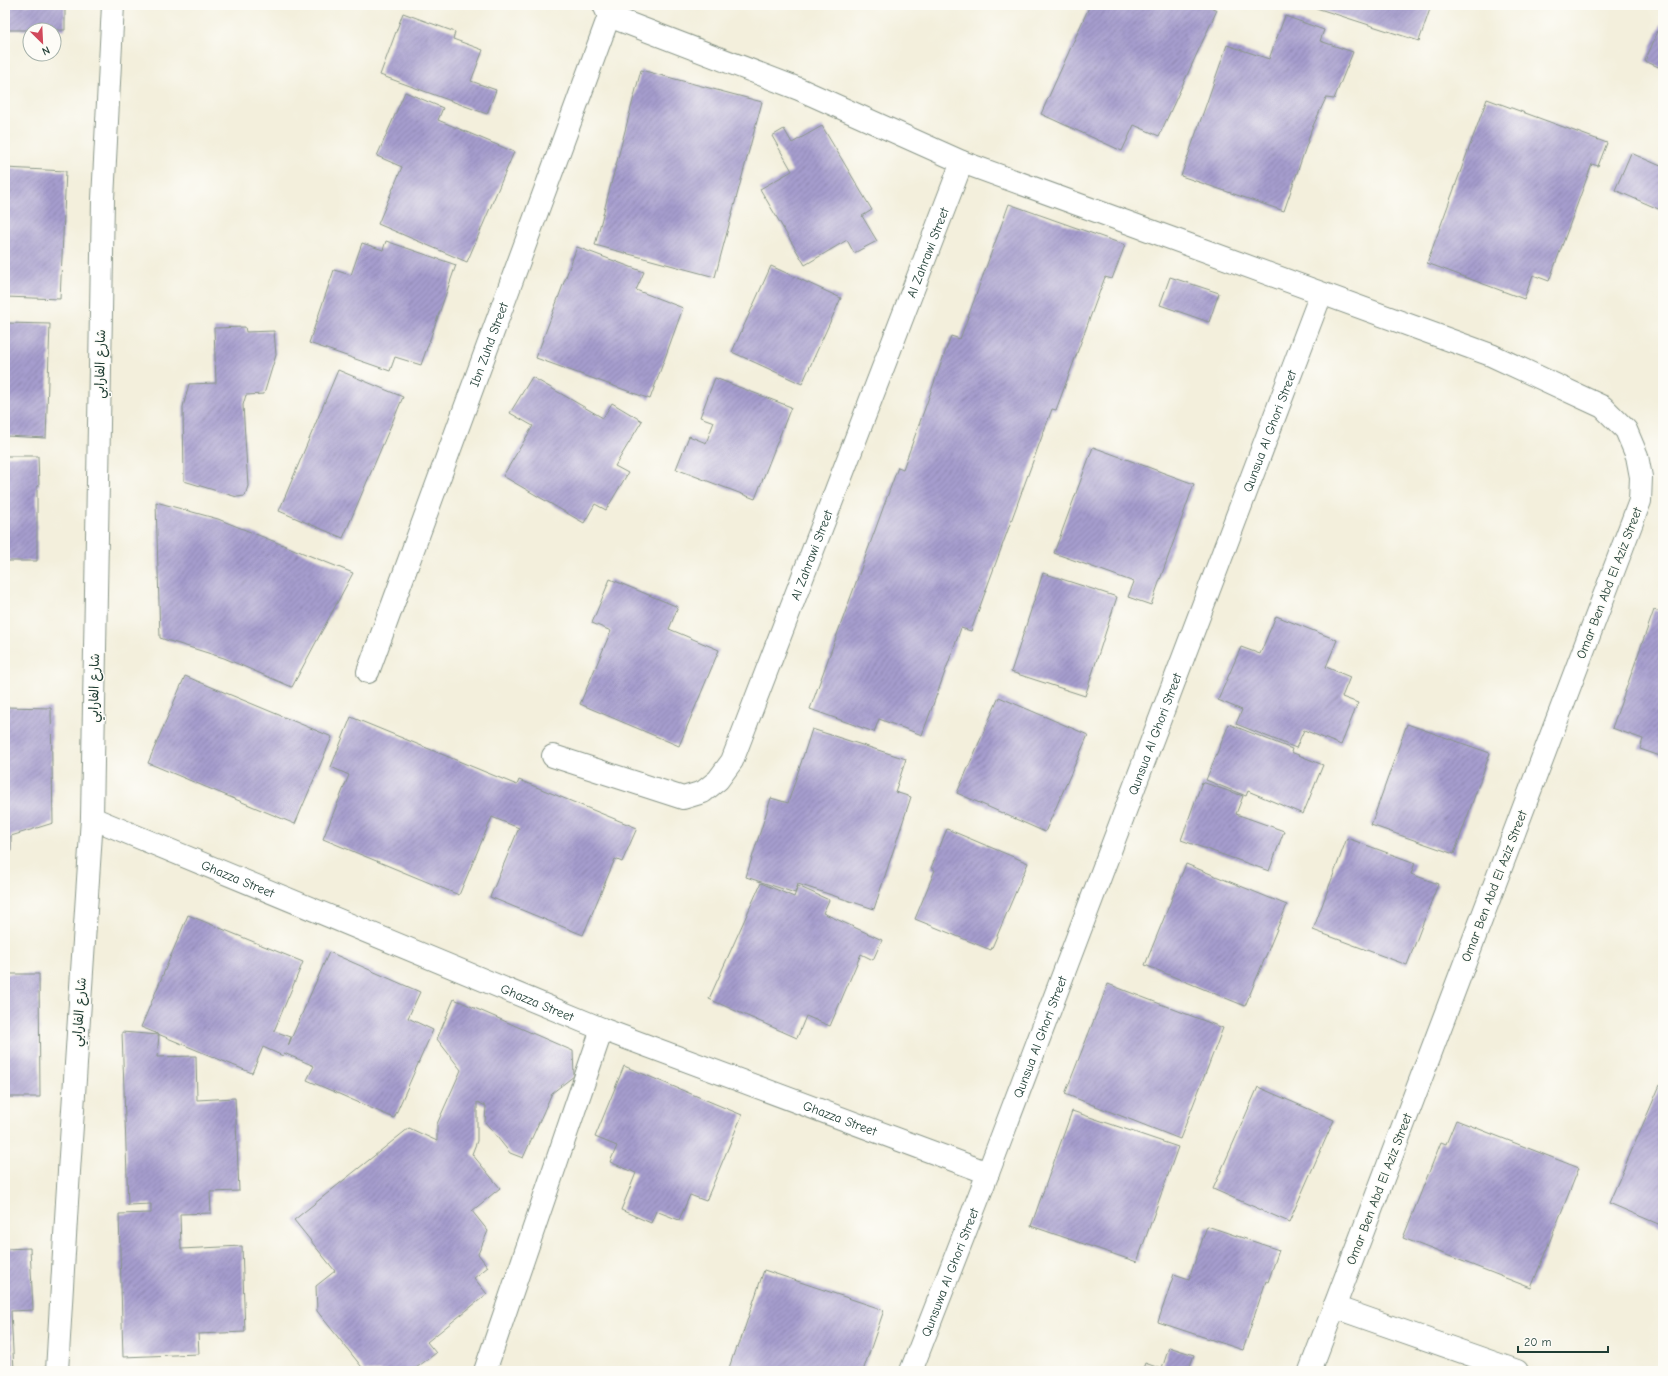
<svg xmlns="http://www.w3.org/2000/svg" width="1668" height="1376" font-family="'Comic Neue','Playpen Sans Arabic',sans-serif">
	<defs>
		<pattern id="building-hatch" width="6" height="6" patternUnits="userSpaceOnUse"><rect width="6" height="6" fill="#a69dce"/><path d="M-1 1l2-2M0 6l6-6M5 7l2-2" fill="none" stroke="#8781a8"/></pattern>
	</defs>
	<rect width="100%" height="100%" fill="#fdfcf7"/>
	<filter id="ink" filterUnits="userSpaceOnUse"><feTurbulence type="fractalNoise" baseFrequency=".025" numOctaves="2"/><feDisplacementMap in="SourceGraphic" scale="8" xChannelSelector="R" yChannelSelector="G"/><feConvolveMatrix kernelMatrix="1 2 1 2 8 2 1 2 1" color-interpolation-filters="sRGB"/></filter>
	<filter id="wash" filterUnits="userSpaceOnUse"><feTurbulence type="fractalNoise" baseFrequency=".012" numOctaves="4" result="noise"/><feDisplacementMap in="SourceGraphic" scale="16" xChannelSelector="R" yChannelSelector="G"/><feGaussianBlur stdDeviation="0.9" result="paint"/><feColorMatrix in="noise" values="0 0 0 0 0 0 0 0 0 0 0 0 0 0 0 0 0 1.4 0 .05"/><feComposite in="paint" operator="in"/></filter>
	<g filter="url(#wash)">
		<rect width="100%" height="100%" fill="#f3efdc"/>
		<g id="blocks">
			<path fill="url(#building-hatch)" d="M5 5H65V30H5Z
				M1090 5H1206L1217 10 1159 136 1134 125 1122 151 1041 114Z
				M1307 5H1417L1430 9 1419 41Z
				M403 13 455 32 453 39 483 50 471 81 496 90 487 114 380 75Z
				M1285 16 1324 30 1320 41 1353 52 1334 99 1326 98 1311 130 1309 138 1284 211 1181 176 1227 45 1269 59Z
				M1662 22H1663V69L1645 61Z
				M641 70 762 102 715 277 595 245Z
				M405 92 443 108 438 120 514 152 467 262 378 224 402 167 377 156Z
				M1487 99 1607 143 1598 166 1592 164 1549 281 1533 275 1524 299 1427 263Z
				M822 126 872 210 862 216 877 241 854 253 847 240 805 265 760 189 792 171 772 136 784 129 792 143Z
				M1631 153 1663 167V211L1615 190Z
				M5 168 66 171 60 299 5 297Z
				M1009 204 1125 245 1112 279 1105 277 1056 410 1052 409 971 631 961 628 922 735 879 719 874 732 810 709 898 467 903 469 951 336 960 339Z
				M386 241 456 265 421 365 395 357 390 371 309 343 334 270 351 275 362 243 383 250Z
				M577 247 644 272 636 290 683 308 650 399 536 358Z
				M771 266 841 298 802 384 732 352Z
				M1170 277 1219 293 1209 322 1160 305Z
				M5 323 50 324 46 438 5 436Z
				M245 327 246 332 274 331 276 355 264 394 246 395 243 405 248 486 245 496 237 497 184 481 183 407 189 384 216 383 214 328Z
				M338 370 403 397 343 538 279 511Z
				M532 377 603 418 612 403 642 421 615 466 628 473 606 510 595 504 584 523 503 476 533 426 510 413Z
				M715 378 791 407 755 499 676 469 689 436 706 443 714 422 700 417Z
				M1093 447 1194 484 1151 605 1128 597 1134 582 1054 553Z
				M5 456H38L39 486H37V561H5Z
				M156 502 218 519 353 573 292 687 224 658 160 638Z
				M1043 573 1117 597 1085 696 1011 672Z
				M610 579 678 607 669 629 719 650 679 746 580 704 611 631 592 623Z
				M1654 610 1663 613V757L1640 749 1643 739 1612 728Z
				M1276 616 1337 640 1326 667 1350 677 1342 697 1358 703 1341 745 1304 730 1296 748 1236 724 1242 710 1218 700 1241 647 1260 654Z
				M185 676 332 737 295 824 148 763Z
				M999 697 1088 735 1045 832 957 793Z
				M5 707 51 708 53 823 11 836V852H5Z
				M351 717 517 785 519 780 637 828 622 862 615 859 583 935 490 897 519 828 492 817 459 895 323 839 349 775 331 767Z
				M1229 724 1292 749 1291 752 1323 765 1303 814 1248 791 1246 796 1206 780Z
				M1407 724 1490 753 1454 854 1371 825Z
				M812 729 906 759 895 792 911 797 874 909 798 884 795 893 746 877 771 798 788 803Z
				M1202 782 1243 796 1236 814 1284 831 1269 871 1181 840Z
				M947 829 1028 863 991 950 915 919 935 870 931 868Z
				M1347 838 1415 863 1411 874 1438 884 1407 965 1313 930Z
				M1186 864 1287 905 1245 1006 1145 965Z
				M761 883 794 897 798 886 829 900 823 913 882 940 873 960 861 954 830 1026 806 1016 797 1038 709 999Z
				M188 915 303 962 274 1031 291 1037 288 1046 329 952 420 992 408 1018 433 1030 394 1118 307 1080 314 1066 284 1053 283 1056 263 1047 252 1073 141 1027Z
				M5 974H39L40 1097H5Z
				M1108 984 1223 1028 1180 1139 1065 1094Z
				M454 999 573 1051 574 1076 552 1093 523 1158 510 1153 485 1122 486 1106 477 1102V1141L472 1154 500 1188 472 1211 488 1231 478 1254 488 1267 474 1278 487 1294 427 1342 436 1353 412 1371H365L317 1311 316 1286 335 1271 294 1220 409 1128 437 1141V1124L461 1070 437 1039Z
				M122 1032 159 1035 157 1057 196 1056 197 1100 235 1098 239 1191 210 1192 211 1213 180 1214 181 1249 242 1246 245 1332 198 1334 199 1354 123 1357 119 1214 151 1213V1204L128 1205Z
				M624 1066 742 1115 706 1201 690 1195 679 1220 656 1211 651 1223 621 1210 636 1173 610 1162 617 1146 595 1137Z
				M1660 1085 1663 1086V1226L1609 1203Z
				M1258 1087 1334 1120 1289 1222 1213 1189Z
				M1072 1111 1178 1147 1137 1262 1031 1226Z
				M1456 1120 1579 1168 1531 1288 1403 1238 1441 1142 1446 1144Z
				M1207 1226 1279 1250 1268 1282 1266 1281 1243 1350 1158 1322 1174 1274 1189 1279Z
				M30 1248 33 1310 11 1311 14 1371H5V1249Z
				M764 1270 884 1310 863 1371H852L843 1368 842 1371H728L736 1347 738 1348Z
				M1169 1347 1194 1355 1188 1371H1142L1145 1363 1162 1369Z"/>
		</g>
	</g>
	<g filter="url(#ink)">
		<use href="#blocks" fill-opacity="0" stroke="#899688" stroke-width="1"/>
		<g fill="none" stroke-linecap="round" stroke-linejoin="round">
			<g stroke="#899688" stroke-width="24">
				<g id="minor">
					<path d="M604 5 609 16 799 89 962 162 1491 355 1603 407 1626 430 1637 456 1641 477 1640 501 1310 1371"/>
					<path id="s1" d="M368 672 609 16"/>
					<path id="s2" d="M553 756 683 798 703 792 718 780 732 761 962 162"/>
					<path id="s3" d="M92 818 602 1029 988 1173"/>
					<path d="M1334 1307 1517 1371"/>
					<path d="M57 1371 67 1202 92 818 103 199 113 5"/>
					<path d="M485 1371 602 1029"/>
					<path id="s4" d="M911 1371 988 1173 1321 294"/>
				</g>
			</g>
			<use href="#minor" stroke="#fff" stroke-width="22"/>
		</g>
	</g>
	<g text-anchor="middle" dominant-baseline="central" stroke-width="3" stroke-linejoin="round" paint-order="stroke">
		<g font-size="13" fill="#1f3d34" stroke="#fdfcf7">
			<text stroke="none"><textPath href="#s2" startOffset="745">Al Zahrawi Street</textPath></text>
			<text stroke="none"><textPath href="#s1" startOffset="349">Ibn Zuhd Street</textPath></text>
			<text transform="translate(100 364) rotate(-89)">شارع الفارابي</text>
			<text stroke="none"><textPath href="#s4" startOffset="1006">Qunsua Al Ghori Street</textPath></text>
			<text stroke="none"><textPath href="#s2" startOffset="421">Al Zahrawi Street</textPath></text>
			<text transform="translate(1609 583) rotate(-69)">Omar Ben Abd El Aziz Street</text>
			<text transform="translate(94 688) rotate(-89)">شارع الفارابي</text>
			<text stroke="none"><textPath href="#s4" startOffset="682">Qunsua Al Ghori Street</textPath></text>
			<text stroke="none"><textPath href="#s3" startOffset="158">Ghazza Street</textPath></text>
			<text transform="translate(1494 886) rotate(-69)">Omar Ben Abd El Aziz Street</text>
			<text stroke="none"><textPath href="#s3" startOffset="482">Ghazza Street</textPath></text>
			<text transform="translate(79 1012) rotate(-86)">شارع الفارابي</text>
			<text stroke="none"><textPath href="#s4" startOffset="358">Qunsua Al Ghori Street</textPath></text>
			<text stroke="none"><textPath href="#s3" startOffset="806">Ghazza Street</textPath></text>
			<text transform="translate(1379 1189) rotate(-69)">Omar Ben Abd El Aziz Street</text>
			<text stroke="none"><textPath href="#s4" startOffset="106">Qunsuwa Al Ghori Street</textPath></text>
		</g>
	</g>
	<rect width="1668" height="1376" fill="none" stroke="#fdfcf7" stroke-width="20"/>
	<g transform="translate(42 42) rotate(156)"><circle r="19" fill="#fdfcf7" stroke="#a4b0a9"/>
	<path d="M0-3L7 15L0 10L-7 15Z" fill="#d1495b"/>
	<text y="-6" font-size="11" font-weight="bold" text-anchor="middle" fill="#1f3d34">N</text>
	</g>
	<path d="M1518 1346v6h90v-6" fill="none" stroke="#1f3d34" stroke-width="2"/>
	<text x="1524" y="1346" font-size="12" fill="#1f3d34" stroke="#fdfcf7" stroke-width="3" paint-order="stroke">20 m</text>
</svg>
